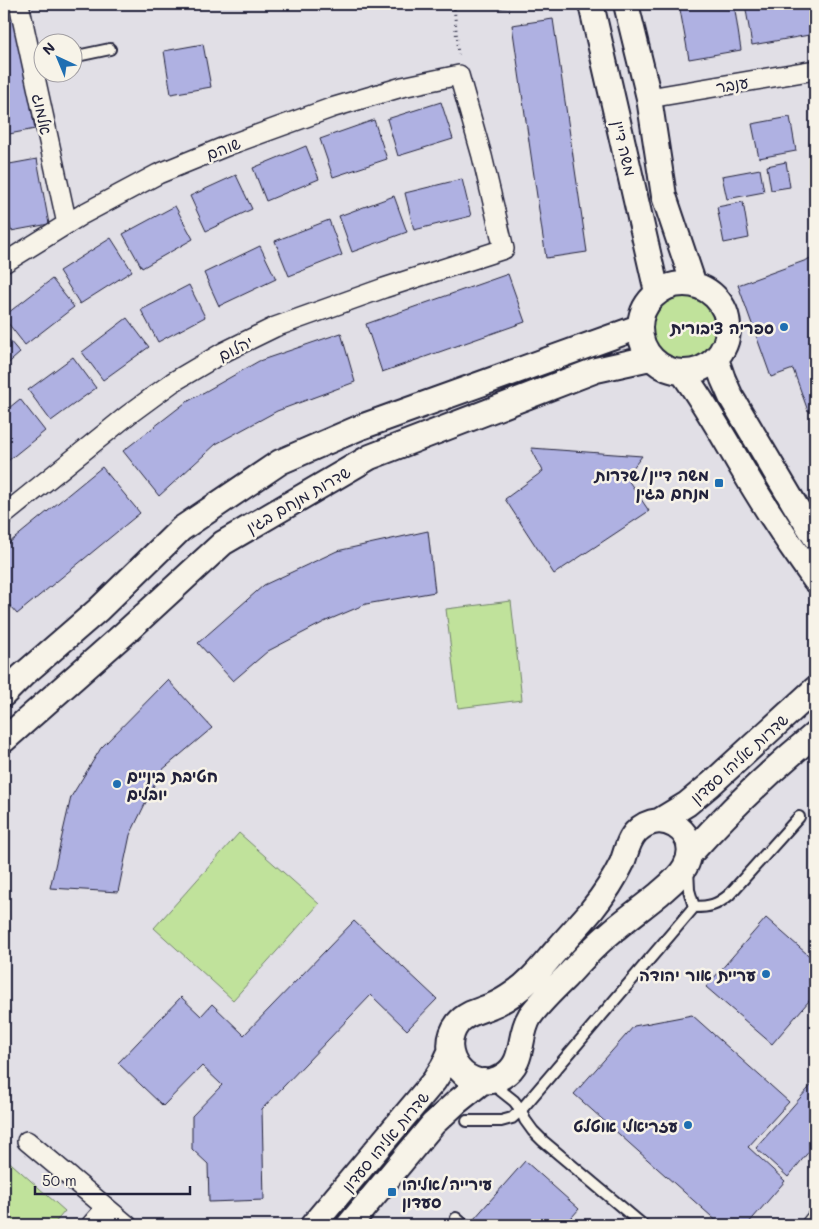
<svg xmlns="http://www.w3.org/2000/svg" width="819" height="1229" font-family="Mali,'Playpen Sans Hebrew',sans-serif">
	<rect width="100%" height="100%" fill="#e1dfe6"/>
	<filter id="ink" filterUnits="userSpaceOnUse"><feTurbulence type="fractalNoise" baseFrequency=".02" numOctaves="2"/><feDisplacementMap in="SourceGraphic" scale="10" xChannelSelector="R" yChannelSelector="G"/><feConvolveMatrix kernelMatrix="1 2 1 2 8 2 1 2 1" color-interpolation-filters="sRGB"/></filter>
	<g filter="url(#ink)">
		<path fill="#c0e29b" stroke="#71826b" d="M643 328a41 41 0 1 1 82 0a41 41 0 1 1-82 0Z
			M511 601 522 700 458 708 446 609Z
			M239 833 319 904 233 1000 154 928Z
			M4 1157 65 1211 53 1225H4Z"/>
		<path fill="#afb1e2" stroke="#22223b" d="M499 4H525L500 8Z
			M679 4H734L741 50 689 59Z
			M745 4H815V34L752 45Z
			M13 5 35 129 4 135V7Z
			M553 19 587 252 546 258 512 25Z
			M203 44 211 87 171 94 164 51Z
			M441 102 453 139 398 156 387 119Z
			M790 117 796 151 759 158 752 124Z
			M374 120 387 159 333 177 320 139Z
			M306 146 319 179 266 201 253 168Z
			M37 159 49 224 11 231 4 190V165Z
			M786 162 790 187 771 190 767 166Z
			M760 169 764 192 727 199 722 176Z
			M236 175 252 209 206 231 190 196Z
			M462 179 471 216 414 230 405 193Z
			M394 196 407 232 352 252 339 216Z
			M743 202 749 238 724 243 717 207Z
			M175 206 193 239 142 268 123 234Z
			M329 220 342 255 289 276 275 241Z
			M111 238 132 271 80 304 59 271Z
			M260 246 276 279 219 306 204 273Z
			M815 257V408L808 411 793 369 771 377 738 285Z
			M508 274 525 322 382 372 366 324Z
			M52 279 74 307 25 345 4 318V316Z
			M189 285 205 317 158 342 141 310Z
			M127 318 149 347 103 380 82 352Z
			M341 333 355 382 277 411 216 444 159 496 123 451 185 403 259 361Z
			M4 334 20 353 4 367Z
			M73 357 96 388 51 421 28 390Z
			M20 399 45 431 4 464V412Z
			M531 448 642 456 626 477 649 511 554 574 505 499 543 471Z
			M102 467 140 513 17 614 4 599V547Z
			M428 531 435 592 366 604 326 621 268 651 233 681 198 643 264 585 337 551Z
			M168 680 212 728 161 771 130 835 118 892 50 888 71 797 101 748Z
			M766 918 815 961V994L772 1044 706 987Z
			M354 921 437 999 407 1030 371 995 262 1109 264 1200 209 1202 208 1164 192 1149V1116L222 1085 202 1066 163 1106 118 1063 181 997 201 1016 212 1004 244 1035Z
			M692 1015 789 1102 748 1147 785 1181 747 1225H721L574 1094 634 1026Z
			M815 1081V1144L788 1177 756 1148Z
			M525 1161 579 1209 565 1225H482L474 1219Z"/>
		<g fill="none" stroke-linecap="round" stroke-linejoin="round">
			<g stroke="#22223b" stroke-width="14">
				<path id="service" d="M72 57 110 49
					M688 869 689 890 694 907
					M490 1082 514 1101 521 1110 525 1120 533 1131 543 1141 643 1225
					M467 1121H501L512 1118 521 1110 694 907C710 907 717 905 729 895L799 817
					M456 1218 464 1225"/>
			</g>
			<g stroke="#22223b" stroke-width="22">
				<path id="minor" d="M19 4 67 224
					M649 98 815 70
					M4 263 83 214 158 174 229 145 331 108 402 87 459 75 482 156 504 249 384 288 275 327 224 352 173 382 128 415 4 515
					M27 1141 127 1225
					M91 1225 106 1208
					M811 1225 815 1220"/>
			</g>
			<g stroke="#22223b" stroke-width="28">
				<path id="tertiary" d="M591 4 657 292
					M626 4 649 98 664 196 694 285
					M640 328a44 44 0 1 1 88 0a44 44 0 1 1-88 0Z
					M716 359 723 379 731 397 795 505 815 537
					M682 372C710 410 731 451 755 490 774 521 794 551 815 580
					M4 694 23 675 98 610 181 529 280 462 361 427 639 327
					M4 740 124 634 223 543 370 457 596 370 650 358
					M659 821C671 822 681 827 687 838 691 847 690 858 685 867 679 878 668 886 659 894 642 908 625 920 609 934 593 947 580 962 566 977 554 989 540 1002 530 1016 517 1037 526 1062 503 1076 470 1097 434 1054 458 1023 466 1013 479 1011 491 1006 499 1003 507 998 514 993 530 982 541 968 554 953 566 939 579 925 591 911 603 896 614 880 622 863 626 853 628 840 636 832 642 825 650 822 659 821Z
					M659 821 687 804 711 784 815 689
					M690 854C729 811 770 771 815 734
					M313 1225 434 1081 443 1067 450 1052
					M349 1225 433 1124 458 1101 483 1081"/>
			</g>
			<path stroke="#22223b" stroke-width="3" stroke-dasharray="1 4" stroke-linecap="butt" d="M454 4 458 56"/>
			<use href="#service" stroke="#f7f3e8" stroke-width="10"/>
			<use href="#minor" stroke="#f7f3e8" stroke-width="19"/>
			<use href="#tertiary" stroke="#f7f3e8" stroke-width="24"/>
		</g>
	</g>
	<g fill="#1f6fb2" stroke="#f7f3e8" stroke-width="2">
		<circle cx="784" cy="327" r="5"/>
		<rect x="714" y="478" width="10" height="10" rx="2.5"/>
		<circle cx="117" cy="784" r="5"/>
		<circle cx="766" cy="974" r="5"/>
		<circle cx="688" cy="1125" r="5"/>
		<rect x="387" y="1187" width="10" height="10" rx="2.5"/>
	</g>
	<g text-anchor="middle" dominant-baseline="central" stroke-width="5" stroke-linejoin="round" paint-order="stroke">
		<g font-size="16" fill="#22223b" stroke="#f7f3e8">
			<text transform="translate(732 84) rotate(-10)">ענבר</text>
			<text transform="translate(43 114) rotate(78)">אלמוג</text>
			<text transform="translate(223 148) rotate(-21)">שוהם</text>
			<text transform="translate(625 148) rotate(77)">משה דיין</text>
			<text transform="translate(235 348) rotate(-27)">יהלום</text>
			<text transform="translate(298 499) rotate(-30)">שדרות מנחם בגין</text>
			<text transform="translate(739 758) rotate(-42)">שדרות אליהו סעדון</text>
			<text transform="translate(385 1141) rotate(-50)">שדרות אליהו סעדון</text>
		</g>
		<g font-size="16" font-weight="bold" fill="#22223b" stroke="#f7f3e8" text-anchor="end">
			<text x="774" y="327">ספריה ציבורית</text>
			<text x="709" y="474">משה דיין/שדרות<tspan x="709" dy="18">מנחם בגין</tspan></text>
			<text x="127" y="775" text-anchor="start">חטיבת ביניים<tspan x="127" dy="18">יובלים</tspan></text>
			<text x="756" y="974">עריית אור יהודה</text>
			<text x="678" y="1125">עזריאלי אוטלט</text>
			<text x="402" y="1183" text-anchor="start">עירייה/אליהו<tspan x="402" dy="18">סעדון</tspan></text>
		</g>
	</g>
	<rect width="819" height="1229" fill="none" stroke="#f7f3e8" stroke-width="20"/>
	<rect x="10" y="10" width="799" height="1209" fill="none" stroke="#22223b" stroke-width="2" filter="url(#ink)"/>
	<g transform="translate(58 58) rotate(316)"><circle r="24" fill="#f7f3e8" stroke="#a29fa3"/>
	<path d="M0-4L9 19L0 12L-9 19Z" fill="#1f6fb2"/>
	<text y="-8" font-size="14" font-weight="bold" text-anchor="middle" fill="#22223b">N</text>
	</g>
	<path d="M35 1186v8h155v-8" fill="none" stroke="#22223b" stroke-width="2.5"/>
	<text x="42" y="1186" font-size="15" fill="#22223b" stroke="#f7f3e8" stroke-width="4" paint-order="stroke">50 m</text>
</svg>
